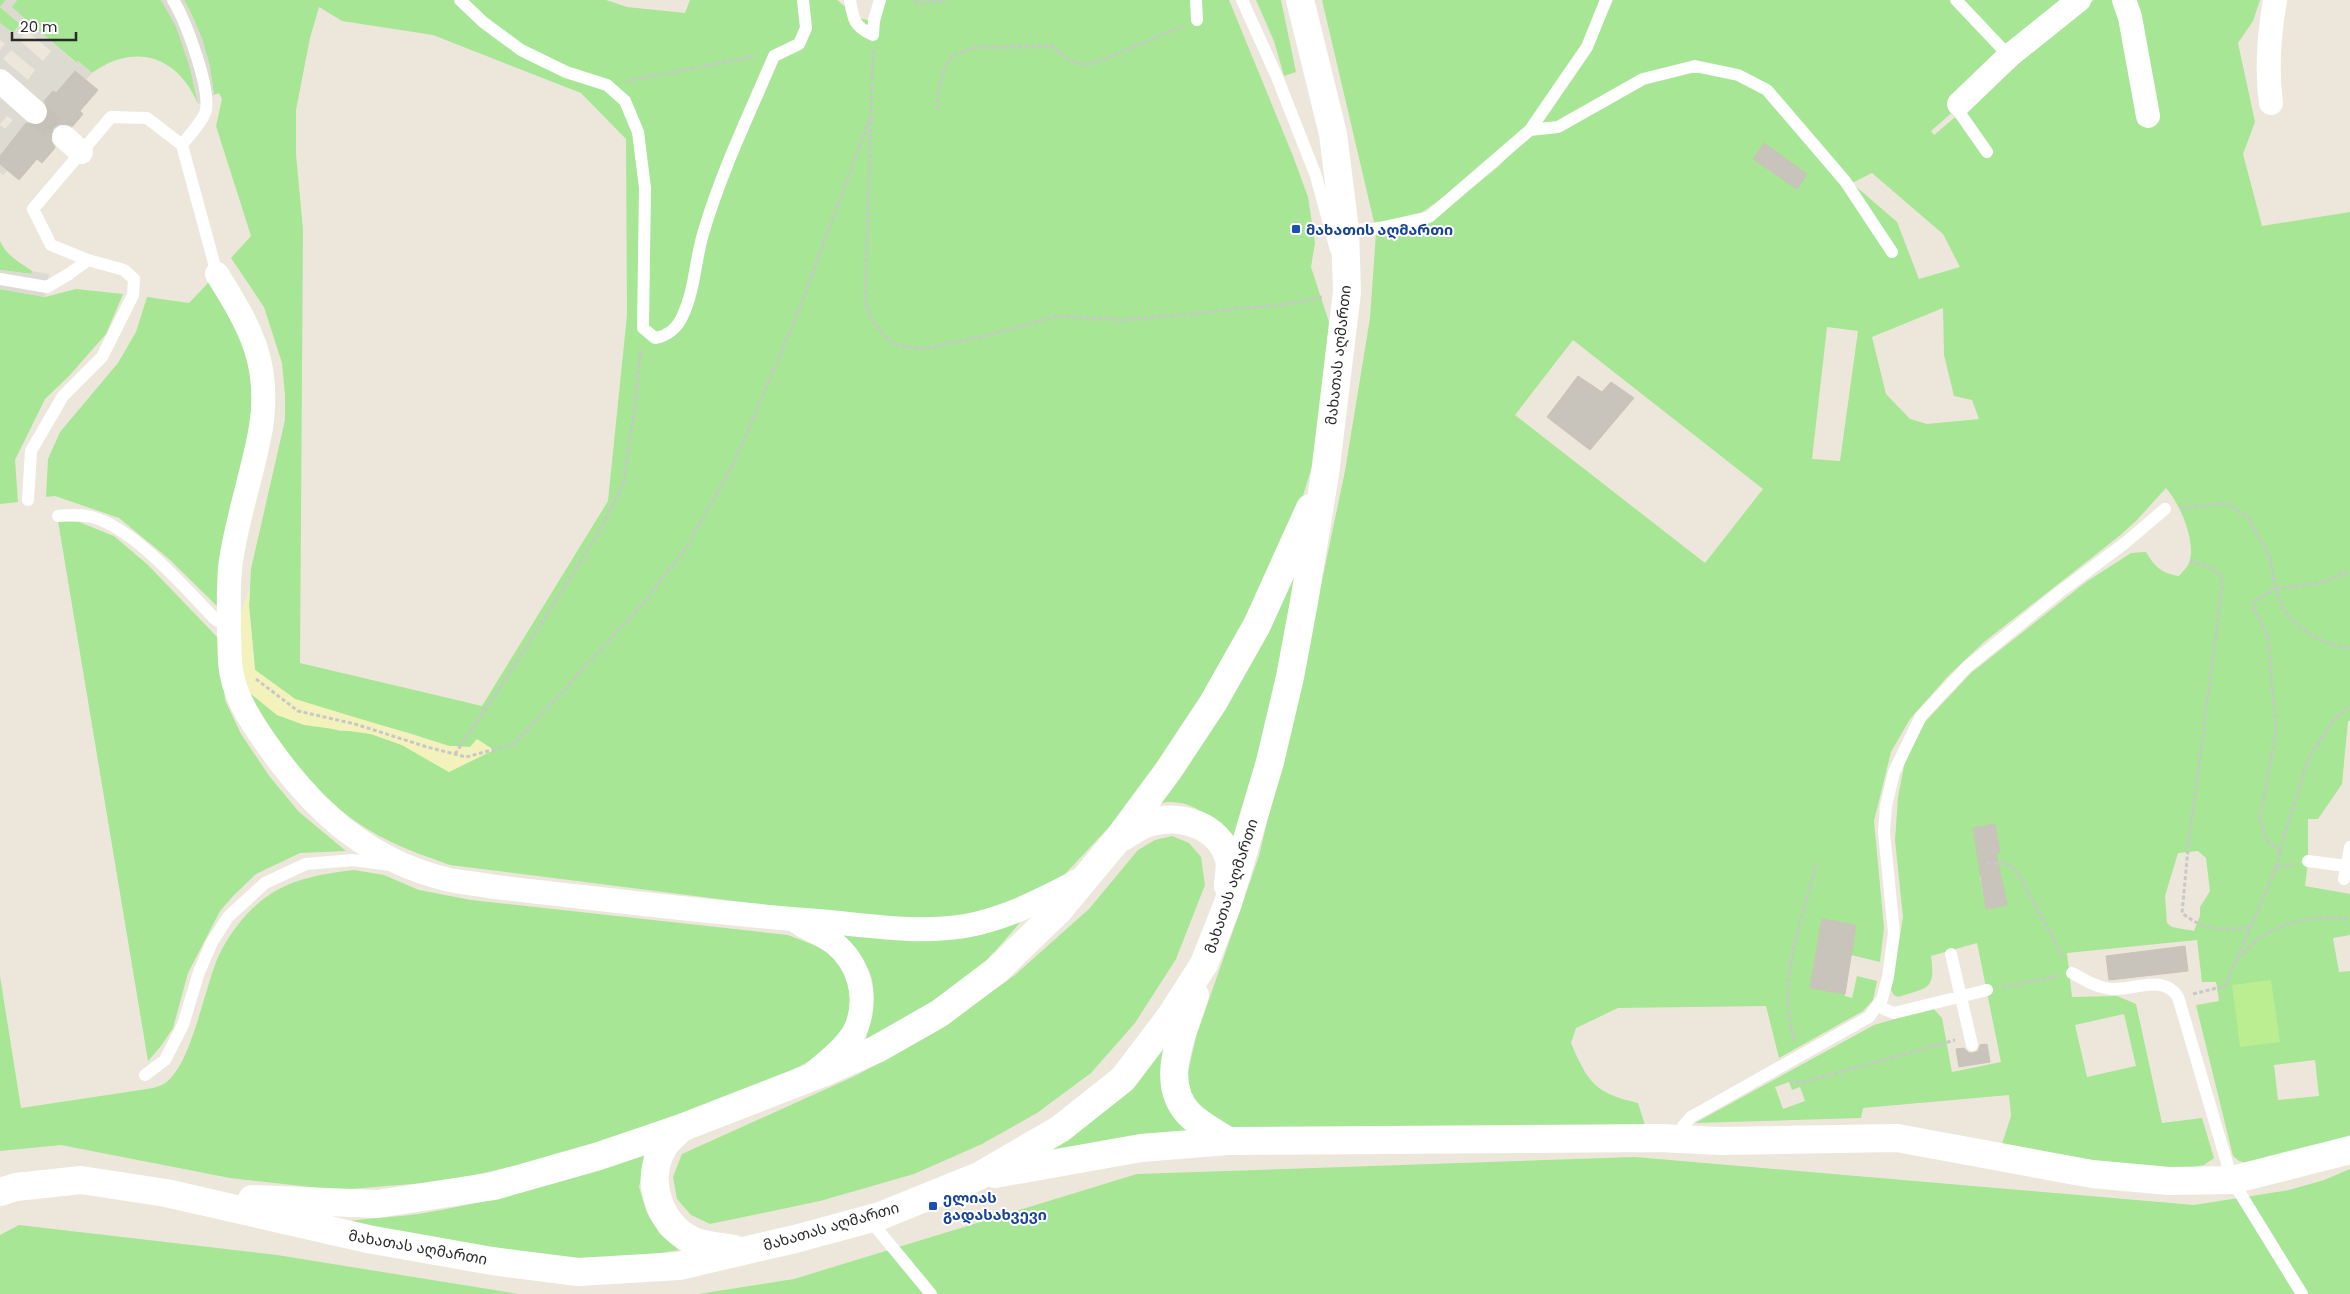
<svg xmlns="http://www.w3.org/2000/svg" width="2350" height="1294" font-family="Poppins,'Noto Sans Georgian',sans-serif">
	<rect width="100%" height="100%" fill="#ede7db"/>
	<path fill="#a6e695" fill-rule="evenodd" d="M0 0H6L0 7 20 24 13 33 0 23Z
		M17 0H161C183 28 191 70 198 104 178 56 135 42 92 73L78 61 77 63 11 7Z
		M184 0H606L627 7 685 13 690 0H837L859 18 880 23 884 0H1229L1293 156 1308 197 1315 243 1311 267 1329 322 1325 364 1323 431 1292 531 1255 622 1140 794 1065 874 1037 897 959 922 838 914 450 865C422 855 395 846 369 830 319 801 277 744 250 693L277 715 341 731 356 730 371 734 402 745 449 772 470 747 449 746 409 733 317 707 295 699 255 670 249 606 251 569 285 420V395L282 363 264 307 231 258 251 236 216 126 222 99 219 93 214 95C210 61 201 30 184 0ZM319 7 342 21 433 35 581 93 626 139 627 315 608 501 482 706 300 663 303 230 296 154V110L310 38Z
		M1256 0H1281L1296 72 1284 76 1274 41Z
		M1322 0H1604L1584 47 1527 129 1461 185 1411 220 1374 222Z
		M1613 0H2080L1931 131 1934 135 2094 0H2260L2253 21 2238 43 2255 122 2243 154 2262 226 2350 212V721H2348L2342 784 2318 819H2308V861L2305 886 2350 894V935L2333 938 2339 972 2350 971V1135L2319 1149 2252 1164 2239 1161 2233 1156 2196 1005 2219 1001 2216 982H2202L2197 940 2067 953 2072 997 2117 996 2136 1004 2162 1123 2202 1118 2214 1158 2204 1165 2180 1170 2093 1163 2001 1147 2011 1116 2009 1095 1863 1108 1861 1118 1695 1123 1874 1025 1933 1008 1942 1018 1952 1072 2001 1062 1977 943 1931 956C1936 991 1927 987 1898 997L1894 995 1891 990 1903 917 1895 840 1898 797 1905 761 1925 722 1971 673 2086 582 2131 553 2146 552C2155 567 2161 573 2179 576 2182 572 2189 566 2190 560 2195 539 2180 504 2166 488L2136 521 2118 537 1984 642 1949 675 1910 719 1891 752 1874 821 1884 928 1880 962 1851 955 1856 925 1822 919 1810 988 1845 994V996L1852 998 1857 976 1877 981 1873 1000 1863 1011 1779 1058 1766 1006 1618 1008 1576 1028 1571 1043C1588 1083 1595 1093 1638 1103L1645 1125 1226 1129 1194 1100 1185 1085 1196 1037 1259 856 1306 657 1345 471 1370 318 1376 233 1414 235 1499 166 1537 126 1592 47ZM1872 173 1943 234 1960 267 1919 279 1897 222 1852 183ZM1943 308 1944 355 1954 396 1972 400 1979 419 1927 424 1910 419 1886 394 1872 337ZM1827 327 1858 331 1840 461 1812 459ZM1573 340 1763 489 1705 563 1515 415ZM1995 824 2000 852 1978 856 1973 828ZM2198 851 2206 858 2210 891 2200 907V916L2194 931 2172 927 2167 923 2165 896 2178 853ZM2000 873 1986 909 1980 877ZM2124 1014 2136 1066 2087 1077 2075 1025ZM2315 1060 2319 1096 2278 1100 2274 1065ZM1789 1082 1792 1090 1800 1087 1805 1101 1783 1109 1775 1087Z
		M0 241C6 255 20 263 32 271V274L0 270Z
		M209 282C239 330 254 354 251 412L221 610 169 559 119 518 55 496 46 497 48 459 60 432 118 363 136 332 147 297 189 303Z
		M0 289 45 297 76 289 123 294 106 334 69 376 45 399 15 460 18 502 0 504Z
		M58 521 79 522 114 536 148 565 219 639 225 700 241 734 270 777 299 812 346 851 300 853 256 874 234 895 220 911 188 973 173 1028 161 1046 148 1061Z
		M1299 563 1281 664 1235 844C1218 825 1200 803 1172 802 1166 801 1159 805 1153 806Z
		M1172 836 1189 843 1201 857 1205 885 1176 959 1135 1023 1091 1073 1037 1113 982 1144 914 1174 820 1201 710 1224 691 1215 677 1199 673 1177 682 1154 857 1075 939 1030 1015 975 1089 909 1138 850 1155 840Z
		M354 870 384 875 419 890 471 900 788 935 824 949 846 969 854 1000 849 1028 831 1049 778 1078 668 1125 548 1158 449 1181 338 1190 230 1178 61 1145 0 1151V976L21 1108 147 1089C152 1088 158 1087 162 1085 192 1070 205 981 221 951 231 932 245 914 261 901 288 879 321 874 354 870Z
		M1024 918C1004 941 984 965 960 985 932 1008 898 1026 865 1042 883 976 875 961 818 924Z
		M1174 1029C1170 1052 1157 1093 1172 1113 1180 1124 1192 1130 1203 1137L1011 1165Z
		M646 1155 639 1187 647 1213 660 1234 679 1250 629 1258 440 1265 349 1221C372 1218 395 1217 418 1214 495 1202 572 1179 646 1155Z
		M1635 1157 2194 1205 2289 1190 2324 1180 2350 1169V1294H698L794 1279 1137 1174Z
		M19 1225 277 1255 519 1294H0V1235Z"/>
	<path fill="#f4f2bc" d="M250 589 249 606 255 670 295 699 449 746 470 747 477 739 494 750 449 772 402 745 371 734 304 725 277 715 250 693 239 666 240 614Z"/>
	<path fill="#baee90" d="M2271 980 2280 1042 2240 1047 2232 985Z"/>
	<path fill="#dddad2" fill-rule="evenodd" d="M6 0H17L12 7 76 63 78 61 92 73 86 80 98 90 90 100 85 96 75 107 83 114 42 163 36 158 19 180 8 170 3 175 0 172V125L5 129 13 120 7 116 0 124V50L5 44 0 40V23L13 33 20 24 0 7ZM26 30 51 51 43 61 19 40ZM11 50 35 70 28 80 3 59Z
		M161 0H184L202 38 210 66 214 95 198 104 191 71 176 27Z
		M0 270 31 274 32 271 49 274 45 297 0 289Z"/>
	<path fill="#c8c4bb" stroke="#c8c4b5" d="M75 71 98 90 80 111 83 114 73 126 60 124 53 128 51 141 55 148 42 163 37 159 19 180 0 164V156L26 123 39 125 46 121 48 108 44 101 53 91 56 93Z
		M1764 143 1807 174 1797 189 1753 159Z
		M1578 376 1602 392 1611 382 1634 398 1590 450 1547 417Z
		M1995 824 2000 852 1996 853 2007 905 1986 909 1973 828Z
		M1822 919 1856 925 1845 994 1810 988Z
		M2185 946 2188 971 2109 980 2106 956Z
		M1987 1044 1990 1062 1959 1067 1956 1049 1964 1048 1969 1053H1973L1978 1051 1980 1045Z"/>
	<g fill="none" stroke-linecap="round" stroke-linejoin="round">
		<path stroke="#c6c1b8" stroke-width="24" stroke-dasharray="24 12" stroke-linecap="butt" d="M35 112 64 137"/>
		<path stroke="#c8c8c8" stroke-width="3" stroke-dasharray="4 2.5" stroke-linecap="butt" d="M914 0 921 4 947 0
			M873 50 865 303 875 325 893 344 923 349 985 336 1057 316 1126 320 1296 303 1322 297
			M627 81 756 56
			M937 109 938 93 944 69 951 57 972 48 1052 46C1067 59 1074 66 1095 63L1183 26
			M2181 508 2226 503 2249 518 2270 557 2275 589C2300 586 2328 583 2350 571
			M2190 561 2210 567 2221 575 2222 587 2188 849 2182 913C2206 932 2223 930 2251 927
			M256 679 298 711 355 724 427 747 466 757 514 744 640 607 686 548 736 459 799 310 871 115
			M455 754 504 682 598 534 623 484 636 398 641 348
			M2280 852 2266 840 2260 819 2276 731 2268 636 2253 607 2255 601 2275 589C2278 595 2280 604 2284 610 2300 631 2324 646 2350 648
			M1987 863H2004L2016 870 2064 958
			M2276 868 2283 839 2309 757 2333 721 2350 705
			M2238 957C2246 952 2251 944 2258 939 2285 920 2317 915 2350 919
			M2003 987 2058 976
			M2193 994 2225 986 2276 868 2294 864
			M1795 1040C1775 983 1803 917 1817 862
			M1790 1081 1800 1083 1955 1040"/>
		<path stroke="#fff" stroke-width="12" d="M173 0C186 21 210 86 206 110 205 118 188 137 182 145
			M460 0 483 22 521 50 566 72 607 85 625 101 638 132 645 188 643 328 655 338C668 336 678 327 683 315 695 289 695 261 703 234 721 172 749 115 774 56L799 44 806 28 803 0
			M850 0C853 19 854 27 873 35L874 20 880 0
			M1196 0 1197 20
			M1242 0 1277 77 1316 176 1336 250
			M1956 0 2009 56
			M1959 104 1957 107 1959 112 1987 152
			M1530 130 1558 127 1643 79 1695 66 1738 75 1767 90 1845 181 1892 252
			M1345 230 1375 229 1429 217 1530 130 1587 47 1606 0
			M0 279 47 287 69 274 88 260
			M28 500 31 451 63 396 102 357 133 295 134 279 124 270 88 260 51 245 33 209 111 117 147 118 182 145 217 274
			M58 516C69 515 80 514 92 517 134 528 185 588 215 619L230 628
			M2308 861 2346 866
			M2344 879 2350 847
			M1951 954 1972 1045
			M2072 973C2085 980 2097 988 2112 989 2135 990 2164 974 2178 997L2232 1180 2302 1294
			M1879 1005 1884 1009 1894 1013 1987 990
			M145 1075 165 1060 183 1025 199 972 212 942 228 917 265 883 306 864 353 860 390 865
			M1679 1139 1683 1126 1691 1117 1869 1017 1882 999 1888 977 1894 933 1884 832 1886 806 1894 772 1921 716 1967 667 2057 594 2125 543 2165 509
			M869 1219 931 1294"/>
		<path stroke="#fff" stroke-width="24" d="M2124 0 2130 17 2148 116
			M0 81 35 112
			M2271 103C2266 68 2269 35 2275 0
			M1959 104 2009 56 2079 0
			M64 137 81 152
			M217 274C250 327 271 363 261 428 253 472 238 515 231 560 227 588 229 634 230 662 232 694 251 722 269 747 315 812 370 862 450 880 465 883 480 884 495 887 603 899 710 913 818 921 866 925 917 934 965 926 1009 918 1045 898 1084 878
			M797 922C808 929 823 935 834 943 859 963 868 996 857 1026 850 1044 830 1059 816 1071"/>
		<path stroke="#fff" stroke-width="28" d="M1121 838C1129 833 1139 826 1148 823 1180 813 1219 825 1229 859 1231 867 1228 878 1228 886
			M1195 995C1184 1031 1157 1082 1190 1115 1200 1125 1216 1133 1228 1141
			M681 1128C676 1134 667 1140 663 1148 643 1182 661 1231 699 1243 710 1246 723 1247 734 1249
			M995 1174 1141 1148 1228 1141 1659 1138 1720 1141 1897 1138 2092 1174 2169 1181 2232 1180 2350 1150
			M0 1192 16 1187 81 1180 166 1193 368 1239 492 1261 578 1272 679 1266 795 1239 880 1216 979 1176 1060 1129 1123 1079 1170 1017 1204 964 1228 903 1270 762 1290 677 1304 602 1325 474 1347 292 1345 230 1333 134 1300 0
			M252 1199 377 1204 494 1186 599 1156 681 1128 825 1072 877 1049 940 1013 997 970 1059 910 1117 840 1168 771 1213 703 1257 625 1310 508"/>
	</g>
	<g fill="#1a4fb4" stroke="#fff" stroke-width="2">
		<rect x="1291" y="224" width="10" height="10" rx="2.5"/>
		<rect x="928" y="1201" width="10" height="10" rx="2.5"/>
	</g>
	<g text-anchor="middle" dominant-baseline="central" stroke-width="4" stroke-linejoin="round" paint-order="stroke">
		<g font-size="15" font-weight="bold" fill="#164399" stroke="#fff" text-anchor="start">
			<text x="1306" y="229">მახათის აღმართი</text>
			<text x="943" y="1197">ელიას<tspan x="943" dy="17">გადასახვევი</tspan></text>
		</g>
		<g font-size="15" fill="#2a2a2a" stroke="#fff">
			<text transform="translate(1338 355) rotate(-84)">მახათას აღმართი</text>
			<text transform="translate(1231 886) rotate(-72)">მახათას აღმართი</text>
			<text transform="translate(831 1226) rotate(-16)">მახათას აღმართი</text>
			<text transform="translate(418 1247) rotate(10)">მახათას აღმართი</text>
		</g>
	</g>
	<path d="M12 32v8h64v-8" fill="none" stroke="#2a2a2a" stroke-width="2.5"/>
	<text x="20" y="32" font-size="15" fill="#2a2a2a" stroke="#ffffff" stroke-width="4" paint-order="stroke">20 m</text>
</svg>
